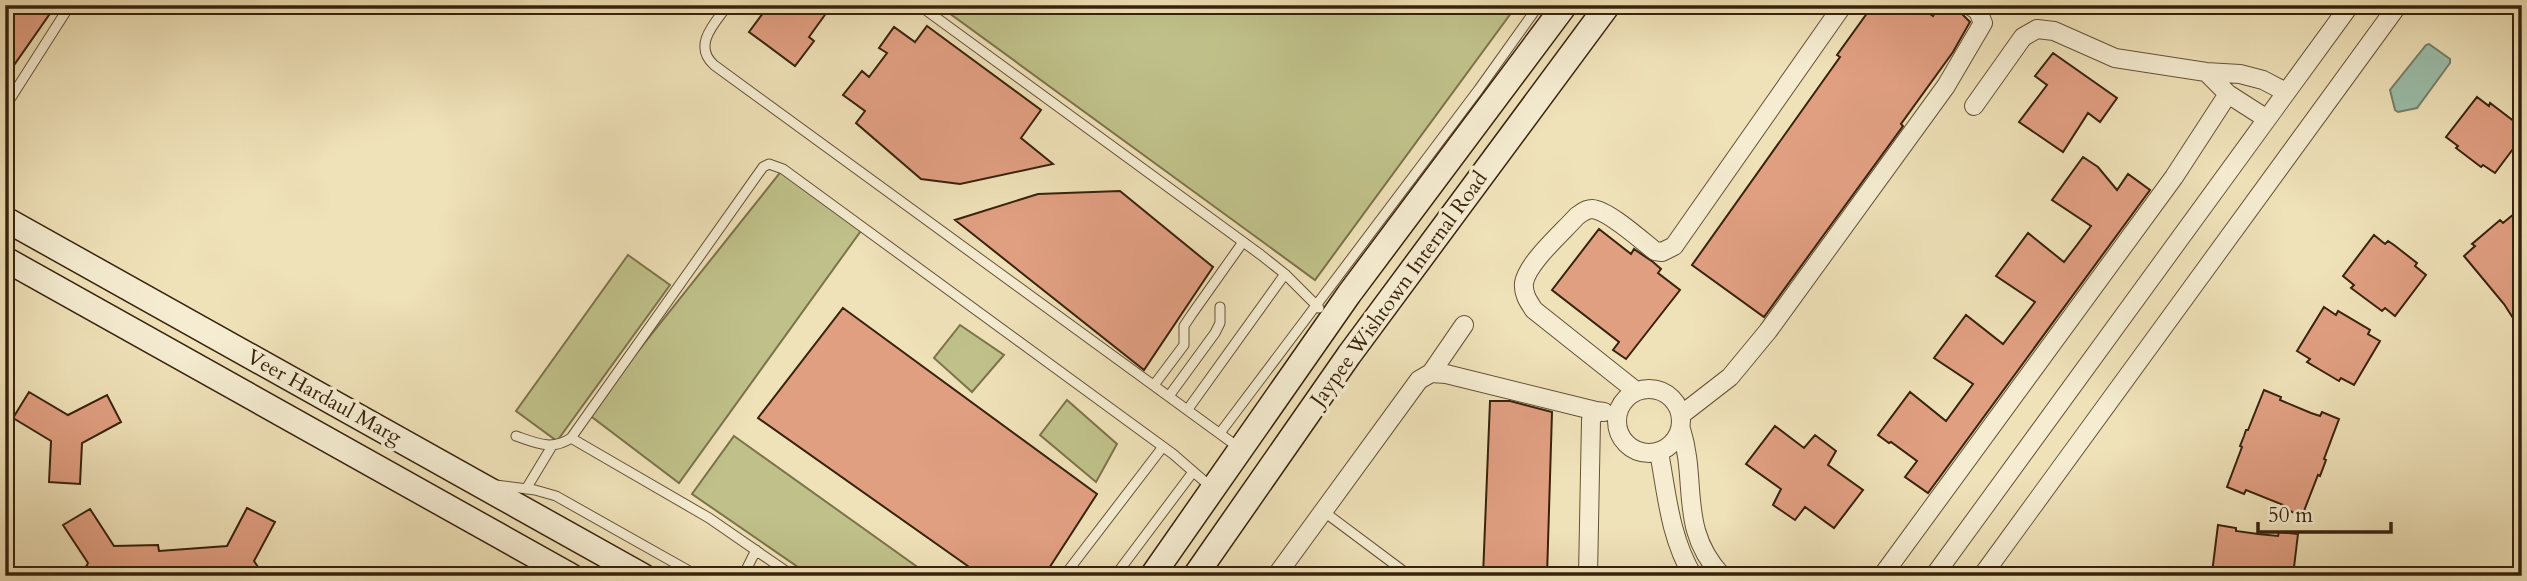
<svg xmlns="http://www.w3.org/2000/svg" width="2527" height="581" font-family="Cardo,serif">
	<rect width="100%" height="100%" fill="#efe1b8"/>
	<filter id="stains"><feTurbulence type="fractalNoise" baseFrequency=".00286" numOctaves="4"/><feColorMatrix values="0 0 0 0 .2 0 0 0 0 .09 0 0 0 0 .02 0 0 0 .5 -.17"/></filter>
	<radialGradient id="worn" r=".72"><stop offset=".6" stop-color="#630" stop-opacity="0"/><stop offset="1" stop-color="#630" stop-opacity=".3"/></radialGradient>
	<path fill="#c0c18a" stroke="#7c724b" stroke-width="2" d="M938 5H1517L1315 280Z
		M783 169 863 228 679 483 588 414Z
		M628 255 670 285 557 441 516 411Z
		M960 325 1004 355 972 392 934 358Z
		M1067 400 1117 444 1096 482 1040 435Z
		M734 436 930 576H811L692 494Z"/>
	<path fill="#9bbeaa" stroke="#73806b" stroke-width="2" d="M2429 44 2450 59V63L2417 108 2398 112 2395 110 2390 90 2426 45Z"/>
	<path fill="#e19f82" stroke="#38220c" stroke-width="2" d="M5 5H56L5 78Z
		M769 5H832L809 37 814 41 795 66 749 32Z
		M1873 5H1918L1933 16 1940 5H1958L1959 11 1970 22 1953 52 1901 124 1903 126 1764 317 1692 265 1840 57 1837 55Z
		M927 26 1041 110 1021 138 1053 164 960 184 921 179 856 123 865 111 843 95 862 71 869 77 887 53 879 48 894 27 915 42Z
		M2053 53 2117 98 2100 122 2088 113 2063 152 2019 122 2047 85 2035 76Z
		M2477 97 2489 106 2490 103 2515 122 2514 124 2522 131V137L2495 173 2483 165 2481 167 2456 148 2458 146 2446 137Z
		M2083 157 2098 167 2117 190 2128 174 2150 190 1928 493 1905 477 1917 461 1891 442 1889 443 1878 435 1910 392 1946 421 1973 384 1934 358 1966 315 2003 344 2035 302 1996 276 2028 233 2064 262 2077 245 2091 226 2052 200Z
		M1120 191 1213 267 1144 370 955 220 1038 194Z
		M2514 214 2522 223V332L2504 304 2464 256 2475 246 2472 244 2500 220 2503 223Z
		M1599 229 1631 254 1634 249 1653 262 1661 269 1658 273 1680 290 1626 359 1613 350 1619 342 1552 290Z
		M2374 235 2385 244 2388 241 2394 245 2417 263 2415 266 2426 275 2395 316 2385 308 2382 311 2351 288 2354 285 2343 276Z
		M2324 307 2336 315 2338 311 2370 330 2368 334 2380 341 2354 385 2341 378 2339 381 2307 362 2310 359 2297 351Z
		M843 308 1097 494 1044 576H982L758 418Z
		M2264 390 2281 397 2280 400 2311 413 2320 416 2322 412 2339 419 2324 459 2326 460 2320 476 2318 475 2302 516 2285 509 2286 506 2246 490 2244 494 2227 487 2242 447 2240 446 2244 436 2246 430H2248Z
		M29 392 68 415 107 395 121 422 82 443 80 484 49 482 51 441 13 418Z
		M1490 401H1510L1552 412 1547 576H1483Z
		M1775 426 1804 448 1815 435 1836 451 1828 465 1863 490 1834 528 1805 507 1795 520 1773 505 1781 489 1746 464Z
		M247 508 275 522 254 561 264 576H81L88 563 63 525 90 509 114 546 158 545 159 551 227 546Z
		M2218 525 2236 528V531L2258 534 2278 536 2279 532 2298 534 2294 567H2290L2289 576H2215V574L2212 573Z"/>
	<g fill="none" stroke-linecap="round" stroke-linejoin="round">
		<g stroke="#665237" stroke-width="11">
			<path id="lane" d="M728 5C715 23 692 45 714 65L1238 447
				M919 5 1261 255 1285 274 1319 308
				M5 107 70 5
				M1154 385 1184 345V326L1192 314 1243 242
				M1169 396 1215 333 1220 323V307
				M1188 409 1285 274
				M1220 433 1479 89 1539 5
				M516 436C536 443 552 451 571 438L763 167 769 164 783 169 1173 454 1211 487
				M571 438 709 518 793 576
				M496 485 535 490 556 496 698 576
				M526 489 552 446
				M1323 511 1410 576
				M743 576 756 550
				M1064 576 1162 448
				M1115 576 1193 472"/>
		</g>
		<g stroke="#665237" stroke-width="20">
			<path id="street" d="M2206 72 2228 94 2267 119
				M1974 106 2023 37 2037 29 2054 31 2115 58 2206 72 2240 74 2263 80 2286 92
				M1431 373 1464 325
				M1617 421a32 32 0 1 1 64 0a32 32 0 1 1-64 0Z
				M1636 391 1534 310C1528 301 1523 294 1524 283 1527 263 1563 232 1577 216 1582 213 1585 209 1592 209 1608 210 1641 240 1655 251L1662 252 1674 246 1843 5
				M1681 415 1730 377 1768 331 1946 86 1983 23 1978 11 1969 5
				M1681 429C1698 483 1678 529 1722 576
				M1659 452C1667 495 1670 538 1693 576
				M1276 576 1419 380 1431 373 1446 374 1596 411
				M1588 576 1591 420 1596 411 1604 412
				M1882 576 2174 177 2228 94
				M1934 576 2350 5
				M1982 576 2398 5"/>
		</g>
		<g stroke="#38220c" stroke-width="27">
			<path id="secondary" d="M5 219 643 576
				M5 259 571 576
				M1152 576 1349 294 1565 5
				M1195 576 1349 355 1608 5"/>
		</g>
		<use href="#lane" stroke="#f5ecd1" stroke-width="9"/>
		<use href="#street" stroke="#f5ecd1" stroke-width="18"/>
		<use href="#secondary" stroke="#f5ecd1" stroke-width="24"/>
	</g>
	<g text-anchor="middle" dominant-baseline="central" stroke-width="7" stroke-linejoin="round" paint-order="stroke">
		<g font-size="21" fill="#38220c" stroke="#f5ecd1">
			<text transform="translate(1399 289) rotate(-54)">Jaypee Wishtown Internal Road</text>
			<text transform="translate(324 397) rotate(29)">Veer Hardaul Marg</text>
		</g>
	</g>
	<rect width="2527" height="581" fill="none" stroke="#efe1b8" stroke-width="28"/>
	<rect x="7" y="7" width="2513" height="567" fill="none" stroke="#38220c" stroke-width="3.5"/>
	<rect x="14" y="14" width="2499" height="553" fill="none" stroke="#38220c" stroke-width="2"/>
	<path d="M2258 522v10h133v-10" fill="none" stroke="#38220c" stroke-width="3.5"/>
	<text x="2268" y="522" font-size="21" fill="#38220c" stroke="#f5ecd1" stroke-width="5" paint-order="stroke">50 m</text>
	<rect width="100%" height="100%" filter="url(#stains)"/>
	<rect width="100%" height="100%" fill="url(#worn)"/>
</svg>
